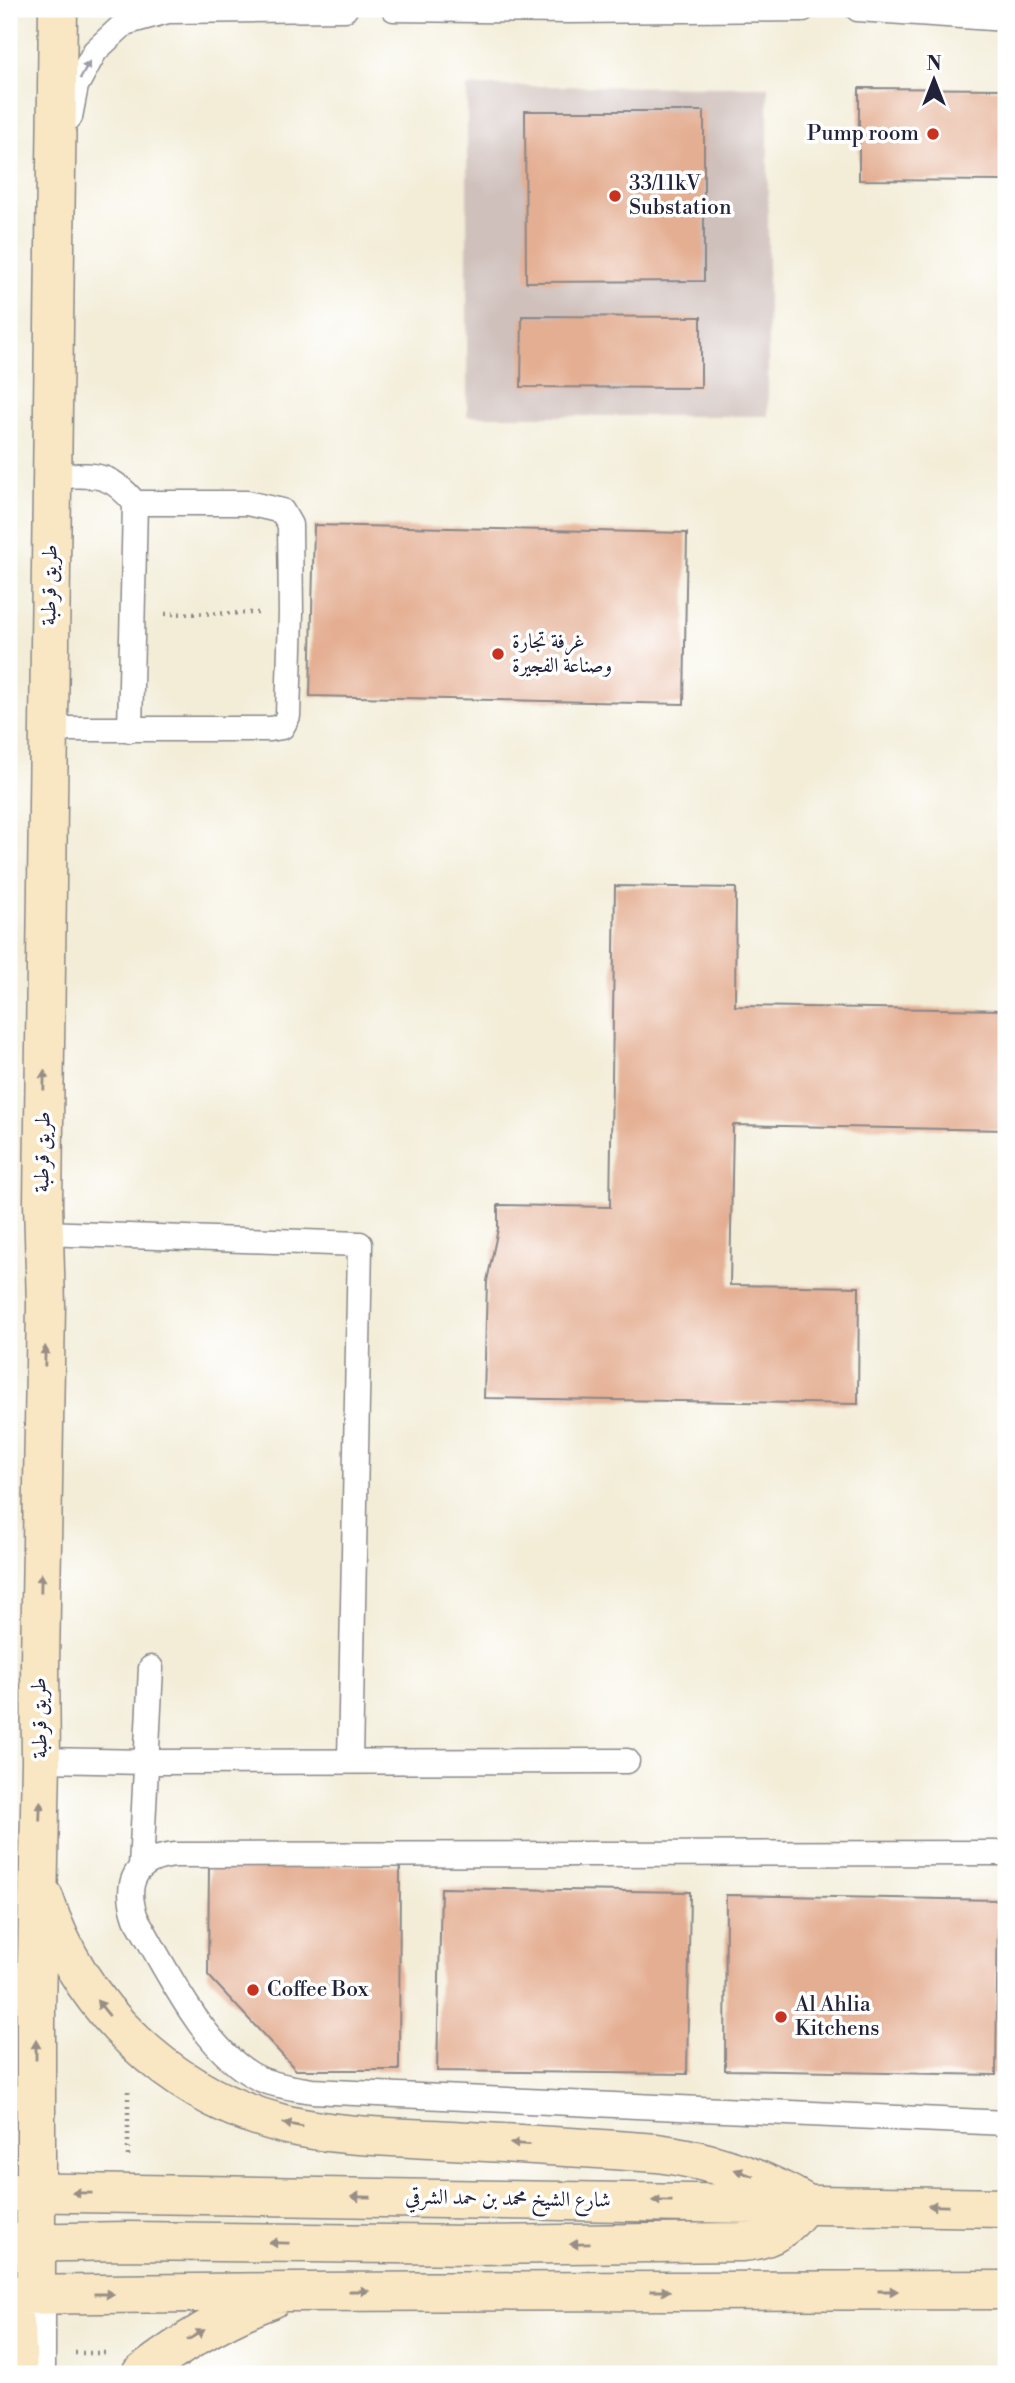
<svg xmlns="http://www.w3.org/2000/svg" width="1015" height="2383" font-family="'Libre Bodoni',Amiri,serif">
	<rect width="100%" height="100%" fill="#fff"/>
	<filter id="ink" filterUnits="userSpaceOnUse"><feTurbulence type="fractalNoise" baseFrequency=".0143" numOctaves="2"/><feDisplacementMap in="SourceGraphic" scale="14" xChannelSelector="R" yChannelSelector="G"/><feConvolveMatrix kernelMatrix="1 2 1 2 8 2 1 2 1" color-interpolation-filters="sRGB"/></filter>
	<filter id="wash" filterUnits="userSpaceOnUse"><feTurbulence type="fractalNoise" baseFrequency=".00686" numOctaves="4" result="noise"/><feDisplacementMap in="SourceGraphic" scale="28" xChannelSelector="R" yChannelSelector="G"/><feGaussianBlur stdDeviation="1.57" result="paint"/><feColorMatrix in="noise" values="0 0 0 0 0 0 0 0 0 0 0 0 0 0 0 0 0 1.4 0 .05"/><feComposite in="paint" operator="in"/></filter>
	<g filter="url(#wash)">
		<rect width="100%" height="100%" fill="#f3edd8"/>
		<path fill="#cfc0bb" d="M467 86 768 87V416H467Z"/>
		<g id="blocks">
			<path fill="#e4ae92" d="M859 88 1006 89V181L859 180Z
				M525 111H704V281L526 282Z
				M522 316 701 317V388L521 387Z
				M314 525 687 533 684 704 310 696Z
				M615 886 736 888 735 1006 1006 1010V1130L733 1125 730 1285 859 1287 858 1404 484 1398 487 1281 498 1229V1205L610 1207Z
				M209 1864 400 1865 399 2070H296L208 1975Z
				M441 1888 690 1892 687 2074 437 2071Z
				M726 1895 998 1900 996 2075 725 2070Z"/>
		</g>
	</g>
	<g filter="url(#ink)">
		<use href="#blocks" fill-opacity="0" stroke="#8a888a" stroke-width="2"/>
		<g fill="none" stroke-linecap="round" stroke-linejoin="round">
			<g stroke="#8a888a" stroke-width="27">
				<path id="lane" d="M394 9 570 11 803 9
					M858 9 1006 19
					M70 117 76 86 95 51 125 23 168 11 345 9
					M51 476C92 476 107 469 135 503L130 730
					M49 729H270L282 727 288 716 291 613 290 525 282 511 247 503H135
					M43 1233 360 1244 350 1761
					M41 1760 148 1762 627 1761
					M1006 1853 175 1855C136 1859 123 1881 136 1918 166 1968 205 2054 260 2079 276 2086 294 2088 312 2091L1006 2123
					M141 1867 151 1668"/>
			</g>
			<g stroke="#8a888a" stroke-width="41">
				<path id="street" d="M36 2374V2294"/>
			</g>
			<g stroke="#8a888a" stroke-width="41">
				<path id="secondary" d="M9 2192 1006 2208
					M9 2243 127 2241 475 2245 742 2242C771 2240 789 2227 805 2203 758 2176 711 2160 657 2153 589 2148 520 2144 451 2140 396 2137 337 2137 283 2124 170 2095 79 2008 44 1898
					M36 2294V2011L41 1760 40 1663 46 1305 43 1203 58 9
					M9 2295 291 2292 1006 2290
					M9 2304 16 2329 18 2374
					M141 2374C181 2343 223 2317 272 2299"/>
			</g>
			<path stroke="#8a888a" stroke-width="4.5" stroke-dasharray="2 5" stroke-linecap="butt" d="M165 614 258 613
				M128 2156V2087
				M75 2353H108"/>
			<use href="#lane" stroke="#fff" stroke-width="24"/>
			<use href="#street" stroke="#fff" stroke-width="38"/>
			<use href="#secondary" stroke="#f9e7c3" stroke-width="38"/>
		</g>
		<defs><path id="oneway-solid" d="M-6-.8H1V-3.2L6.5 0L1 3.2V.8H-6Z" transform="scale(1.75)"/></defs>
		<use fill="#9c9ca7" href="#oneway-solid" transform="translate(85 70) rotate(-61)"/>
		<g fill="#988e86">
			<use href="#oneway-solid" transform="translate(44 1080) rotate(-89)"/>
			<use href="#oneway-solid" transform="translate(45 1356) rotate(-89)"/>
			<use href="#oneway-solid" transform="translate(41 1583) rotate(-89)"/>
			<use href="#oneway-solid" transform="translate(40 1811) rotate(-88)"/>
			<use href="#oneway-solid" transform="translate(103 2008) rotate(-129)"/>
			<use href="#oneway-solid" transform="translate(36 2050) rotate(-90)"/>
			<use href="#oneway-solid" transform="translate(293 2125) rotate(-170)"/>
			<use href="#oneway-solid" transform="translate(520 2144) rotate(-177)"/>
			<use href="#oneway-solid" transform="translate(744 2173) rotate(-160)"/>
			<use href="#oneway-solid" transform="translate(82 2193) rotate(-179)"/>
			<use href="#oneway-solid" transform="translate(361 2197) rotate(-179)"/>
			<use href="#oneway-solid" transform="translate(662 2201) rotate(-179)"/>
			<use href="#oneway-solid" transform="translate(938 2206) rotate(-179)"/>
			<use href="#oneway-solid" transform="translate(279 2243) rotate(-179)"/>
			<use href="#oneway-solid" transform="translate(580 2244) rotate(179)"/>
			<use href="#oneway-solid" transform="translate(359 2291)"/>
			<use href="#oneway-solid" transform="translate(660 2291)"/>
			<use href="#oneway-solid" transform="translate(888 2291)"/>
			<use href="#oneway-solid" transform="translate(104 2294)"/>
			<use href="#oneway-solid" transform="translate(196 2335) rotate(-31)"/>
		</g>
	</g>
	<g fill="#c8321e" stroke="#fff" stroke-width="2.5">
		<circle cx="933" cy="134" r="7"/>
		<circle cx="615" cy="196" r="7"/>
		<circle cx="498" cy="654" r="7"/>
		<circle cx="253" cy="1990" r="7"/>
		<circle cx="781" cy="2017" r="7"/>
	</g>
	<g text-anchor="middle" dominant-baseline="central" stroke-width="7" stroke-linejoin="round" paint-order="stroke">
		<g font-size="21" fill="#22223b" stroke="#fff" text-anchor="start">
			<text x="919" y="134" text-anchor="end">Pump room</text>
			<text x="629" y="184">33/11kV<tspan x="629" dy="24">Substation</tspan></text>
			<text x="512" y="642">غرفة تجارة<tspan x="512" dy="24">وصناعة الفجيرة</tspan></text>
			<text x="267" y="1990">Coffee Box</text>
			<text x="795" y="2005">Al Ahlia<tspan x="795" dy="24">Kitchens</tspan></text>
		</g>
		<g font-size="21" fill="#22223b" stroke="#fff">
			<text transform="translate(50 585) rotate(-89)">طريق قرطبة</text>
			<text transform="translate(43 1152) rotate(-89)">طريق قرطبة</text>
			<text transform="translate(40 1718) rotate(-91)">طريق قرطبة</text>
			<text transform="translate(508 2199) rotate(1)">شارع الشيخ محمد بن حمد الشرقي</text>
		</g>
	</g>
	<rect width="1015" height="2383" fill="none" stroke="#fff" stroke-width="35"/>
	<g transform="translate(934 80)" stroke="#ffffff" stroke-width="5" paint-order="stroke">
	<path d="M0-5L12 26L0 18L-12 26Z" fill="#22223b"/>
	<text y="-10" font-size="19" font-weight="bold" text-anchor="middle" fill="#22223b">N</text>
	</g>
</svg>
